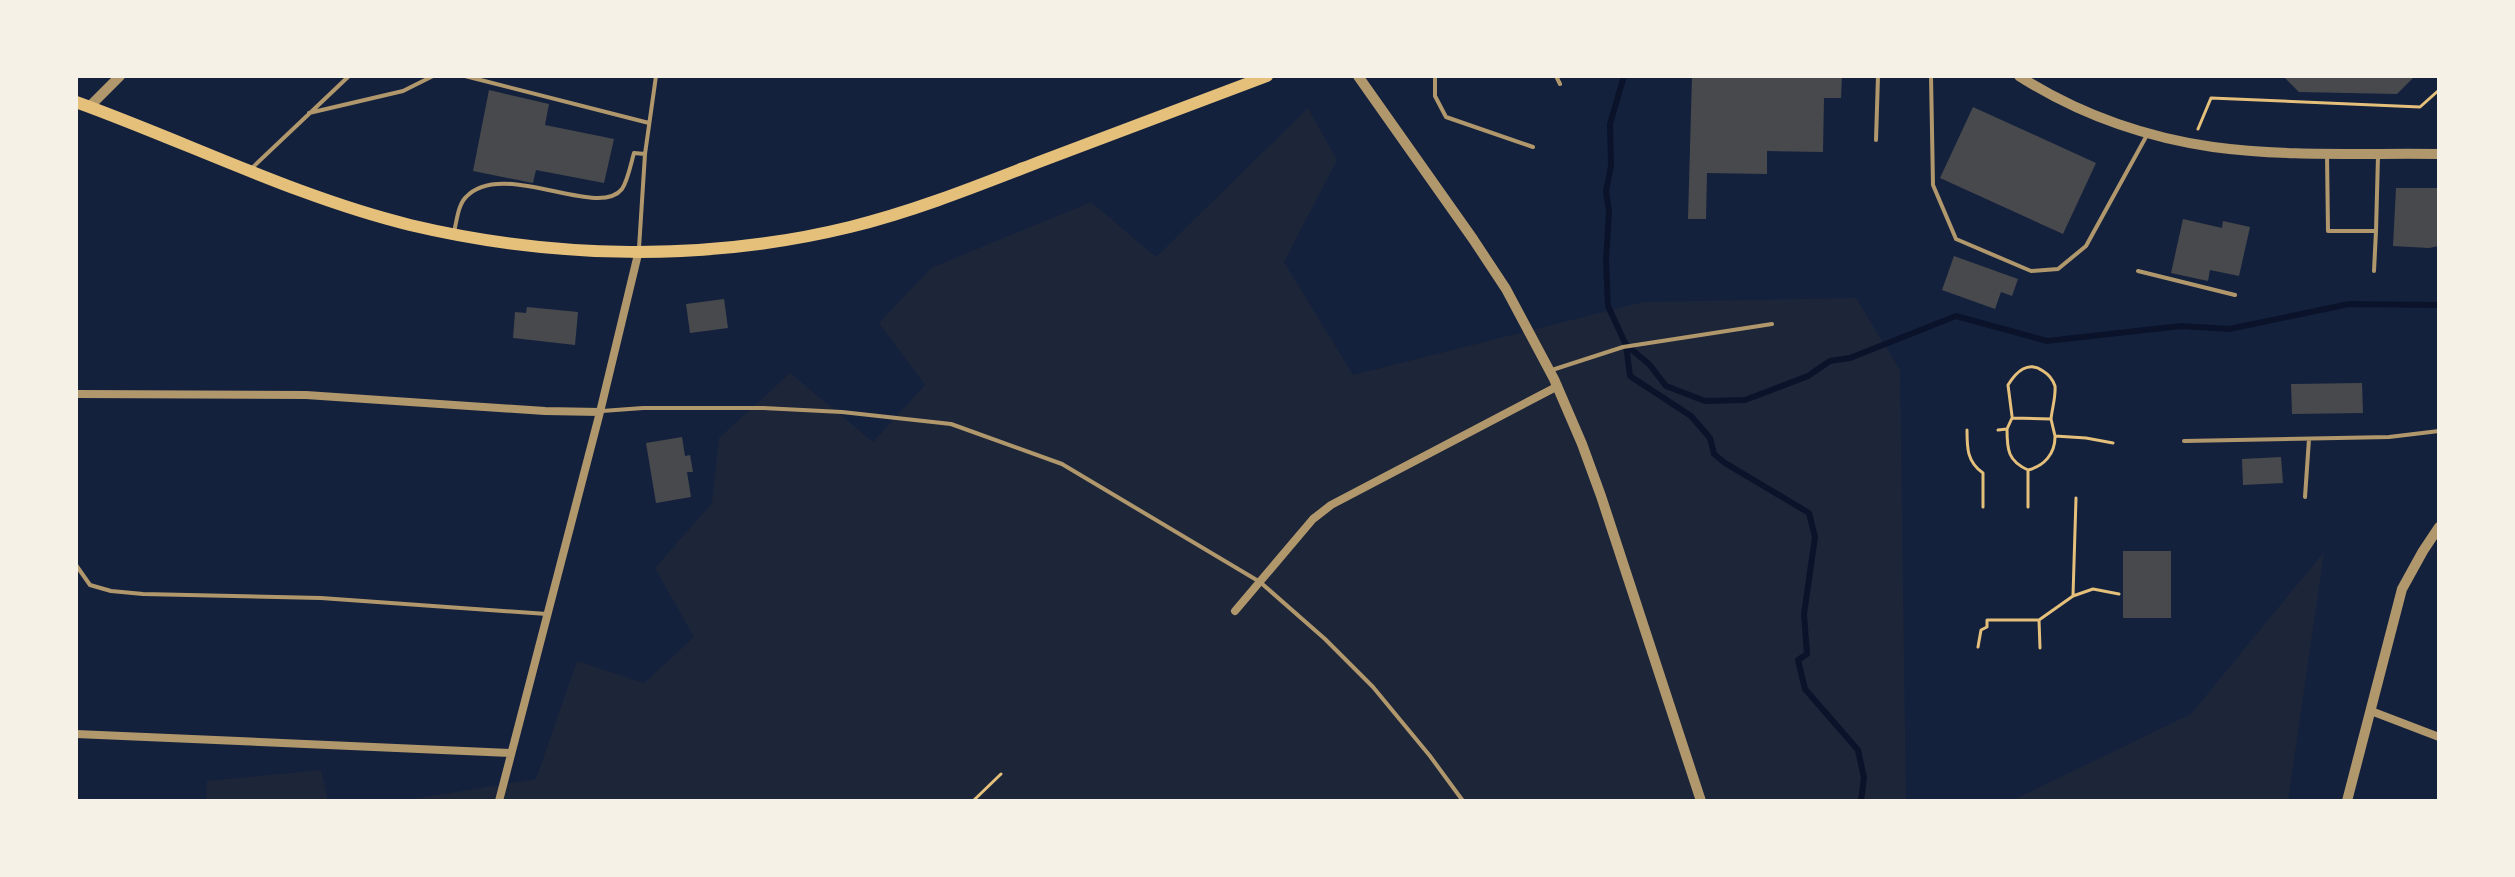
<svg xmlns="http://www.w3.org/2000/svg" width="2515" height="877" font-family="'Asap Condensed',sans-serif">
	<rect width="100%" height="100%" fill="#14213d"/>
	<path fill="#1d2539" d="M1308 108 1337 160 1284 262 1353 375 1643 302 1856 298 1900 370 1906 801H400L536 779 577 661 644 683 694 637 655 568 712 503 719 438 790 373 873 442 925 385 879 323 931 268 1091 202 1156 257Z
		M2324 552 2288 801H2011L2191 714Z
		M321 770 328 801H206L207 781Z"/>
	<g fill="none" stroke-linecap="round" stroke-linejoin="round">
		<path stroke="#0b132b" stroke-width="6" d="M1624 76 1610 124 1611 166 1606 191 1609 211 1606 261 1608 306 1626 345 1630 376 1691 416 1710 438 1714 454 1725 463 1809 513 1815 537 1804 614 1807 654 1798 660 1805 689 1858 750 1864 778 1861 801
			M1626 345 1649 364 1666 386 1705 401 1745 400 1808 376 1830 361 1850 358 1956 316 2047 341 2181 326 2229 329 2349 304 2439 305"/>
	</g>
	<path fill="#48494c" d="M1692 76H1842L1841 98H1824L1823 152 1767 151V174L1707 173 1706 219H1688Z
		M2283 76H2415L2397 94 2299 92Z
		M489 90 549 104 545 125 614 139 604 183 536 170 533 183 473 171Z
		M1973 107 2096 163 2063 234 1940 178Z
		M2396 188H2439V246L2429 248 2393 246Z
		M2183 219 2222 228 2223 221 2250 227 2239 276 2210 270 2208 281 2171 273Z
		M1954 256 2018 279 2012 296 2001 292 1995 309 1942 290Z
		M724 299 728 328 690 333 686 304Z
		M527 307 578 312 575 345 513 338 515 312 526 313Z
		M2362 383 2363 413 2292 414 2291 384Z
		M682 437 685 456 690 455 693 472H687L691 497 656 503 646 443Z
		M2281 457 2283 483 2243 485 2242 459Z
		M2123 551H2171V618H2123Z"/>
	<g fill="none" stroke-linecap="round" stroke-linejoin="round">
		<path stroke="#e5c07b" stroke-width="3" d="M2198 129 2211 98 2420 107 2439 90
			M2012 416 2008 385C2016 372 2028 360 2043 371 2048 374 2053 380 2055 386 2056 396 2052 409 2051 419
			M2007 429C2007 450 2008 461 2028 470
			M1967 430C1967 448 1967 462 1983 473V507
			M1998 430 2007 429 2012 418 2051 419 2055 436 2086 438 2113 443
			M2028 507V470C2044 466 2055 454 2055 437
			M2073 596 2093 589 2119 594
			M2039 620 2040 648
			M1978 647 1981 630 1987 627V620H2039L2073 596 2076 498
			M973 801 1001 774"/>
		<path stroke="#b1986c" stroke-width="4" d="M465 76 649 123
			M1435 76V96L1446 117 1533 147
			M1556 76 1560 84
			M1931 76 1933 185 1956 239 2031 271 2058 269 2086 246 2147 135
			M309 113 403 91 433 76
			M1876 140 1878 76
			M2327 154 2328 231H2376L2378 156
			M252 168 349 76
			M454 232C457 220 458 205 466 197 502 158 598 220 622 189 628 180 631 163 634 153L645 154
			M639 248 645 154 656 76
			M2138 271 2235 295
			M2374 271 2376 231
			M1552 370 1623 347 1772 324
			M602 411 643 408H763L842 412 951 424 1062 464 1260 582 1325 639 1373 687 1430 756 1463 801
			M2184 441 2389 437 2439 431
			M2305 497 2309 439
			M76 565 90 585 111 591 143 594 321 598 547 614"/>
		<path stroke="#b1986c" stroke-width="8" d="M76 394 306 395 545 411 600 412
			M1235 611 1313 519 1331 505 1558 386
			M2371 711 2439 737
			M76 734 511 753
			M499 801 600 412 639 250"/>
		<path stroke="#b1986c" stroke-width="10" d="M1358 76 1473 239 1506 289 1554 379 1582 444 1601 496 1701 801
			M2019 76C2077 113 2144 137 2213 147 2287 157 2364 153 2439 154
			M89 107 120 76
			M2347 801 2402 589 2423 551 2439 527"/>
		<path stroke="#e5c07b" stroke-width="12" d="M76 102C187 142 296 197 410 225 553 259 707 262 850 227 915 211 977 186 1039 162 1115 134 1191 105 1267 76"/>
	</g>
	<rect width="2515" height="877" fill="none" stroke="#f6f1e7" stroke-width="156"/>
</svg>
